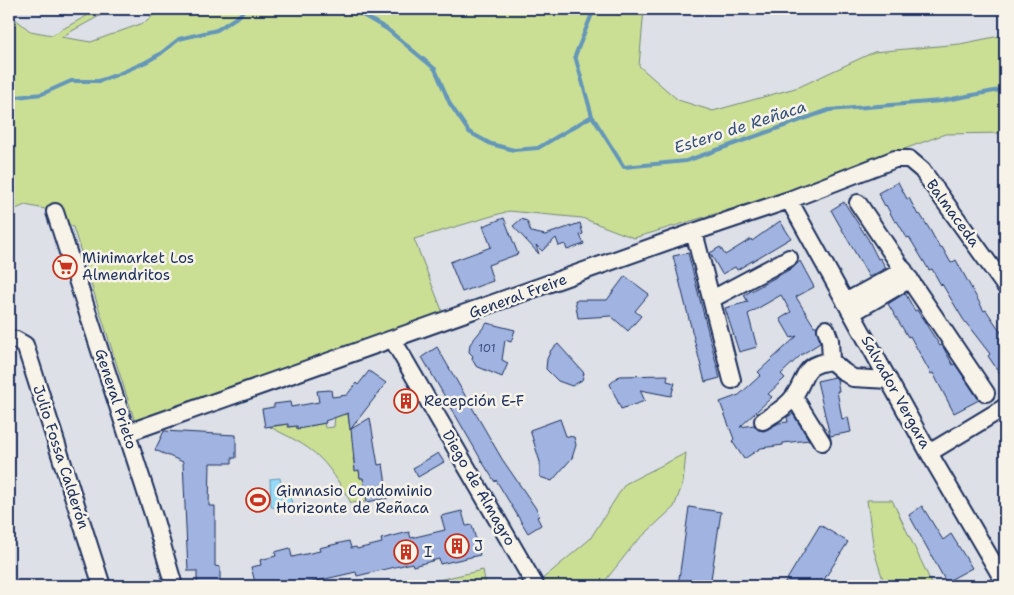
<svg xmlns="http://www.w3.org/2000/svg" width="1014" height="595" font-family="'Shantell Sans',sans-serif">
	<rect width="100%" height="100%" fill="#dde0e6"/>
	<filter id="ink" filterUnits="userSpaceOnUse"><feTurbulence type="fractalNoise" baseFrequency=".02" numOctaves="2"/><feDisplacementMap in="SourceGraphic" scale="10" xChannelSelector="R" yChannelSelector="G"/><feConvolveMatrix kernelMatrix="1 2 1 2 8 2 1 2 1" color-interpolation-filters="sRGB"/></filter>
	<g filter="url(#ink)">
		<path fill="#cbdf94" stroke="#738779" d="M99 9H112L61 37 91 42 146 22 160 9H644L639 66 678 100 713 111 799 87 874 52 960 44 1005 35V133L945 134 785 193 634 238 582 218 509 211 414 239 443 313 135 422 73 227 50 210 25 205 9 212V14L30 31 52 35Z
			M348 414 349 424H352L356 458H353L355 470H359L360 478H363L367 502 351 503C342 487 332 470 320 458 306 444 287 436 270 427L288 424 289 427 297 426V429L324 423 325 428 334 427 335 415Z
			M686 453 683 483 674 507 635 543 601 586H534L590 539 625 484Z
			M867 500H892L933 586H885L874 551Z
			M483 570 486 586H411Z"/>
		<path fill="#94daf6" stroke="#6496b9" d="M280 478 282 493H289L292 504 290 509 271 507 270 479Z"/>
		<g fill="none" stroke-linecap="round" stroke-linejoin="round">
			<path stroke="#6496b9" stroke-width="4" d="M352 9 387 29 435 69 450 104 469 132 491 144 514 150 538 148 592 116
				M594 9 575 56 592 116 624 167 686 161 829 110 941 101 1005 89
				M9 98 42 94 71 81H99L116 75 146 62 160 54 179 39 217 30 240 15 244 9"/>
		</g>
		<path fill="#a0b3e1" stroke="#1b2f5e" d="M898 182 907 199 909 198 918 215 920 214 930 230 940 248 942 247 951 263 956 260 984 311 986 310 1005 338V381L988 356 990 354 963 319 942 284 941 285 932 269 929 270 909 237 907 238 897 221 895 222 886 205 885 206 878 193Z
			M844 202 868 239 878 259 880 258 886 268 869 277 831 210Z
			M504 218 518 254 488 265 493 281 462 292 450 262 491 247 483 226Z
			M521 219 527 221 531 232 545 235 580 223 583 234 580 235 584 244 567 250 565 244 559 246 556 238 542 251 536 245 539 254 513 226Z
			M780 221 791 238 737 270 735 267 722 274 710 253 720 247 725 255 751 239 752 241Z
			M688 253 720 378 705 382 673 256Z
			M800 261 814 287 796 297 814 326H817L820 343 801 355 781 374 785 378 768 394 772 397 740 427 754 425 758 430 764 431 779 423 788 422 787 417 793 414 809 440 783 443V445L761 448 744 459 732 441 734 439 720 402 739 395 761 375 758 372 797 336 791 338 780 319 791 312 781 295 748 314 757 347 739 352 725 308 748 302 744 295 794 267Z
			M625 276 649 294 635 311 641 316 628 331 611 316 578 318 575 300H607Z
			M905 293 915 311 917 310 940 346 942 345 953 365 955 364 979 400 954 413 933 373 931 374 910 336 908 337 888 304Z
			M487 323 515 330 511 342 505 340 502 360 508 363 502 377 476 366 472 359 473 356 469 352 470 344Z
			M558 344 584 373 582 380 572 386 558 381 546 369 547 359 551 350Z
			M437 347 502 459 537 510 539 516 537 517 541 525 528 533 496 480 495 482 483 463 422 357Z
			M369 371 386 383 350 430 348 413 325 421 326 423 309 426V427L297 429V426L288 427V424L265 427 262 409 274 407V404L290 402 291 407 319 402 317 391 331 390 332 397 347 395 356 383 358 385Z
			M668 375 667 381 675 383 671 396 640 390 645 401 621 409 610 384 619 376Z
			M835 377 837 379 839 391H837L842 419 848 417 851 432 830 436 817 381Z
			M370 418 378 465 383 464 388 498 367 502 363 478H360L359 470 355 471 351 429Z
			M560 419 566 436 574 437 576 445 572 458 552 481 540 477V462L530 430Z
			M164 431 236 435V458H232V463H210L209 506H215V566L220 567V586H197V571H188L183 462 155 450Z
			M438 453 444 462 418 477 413 468Z
			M922 506 943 540 951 534 972 568 946 582 909 515Z
			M689 507 721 512 710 586H678Z
			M462 511 466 526 472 525 480 555 440 564 439 559 413 566 412 563 357 576 356 572 295 586 293 583 281 586H256L251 567 261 565 260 560 276 556 275 552 290 548 292 557 320 551 319 548 349 541 351 548 356 547 357 549 382 543 381 539 409 532 411 538 445 530 441 516Z
			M820 525 848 542 820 586H783Z"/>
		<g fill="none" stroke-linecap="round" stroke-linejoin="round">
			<g stroke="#1b2f5e" stroke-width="20">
				<path id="minor" d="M789 200 929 453 1005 583
					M858 203 986 393
					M55 212 154 517 174 586
					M694 232 732 380
					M712 299 789 258
					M845 302 904 270
					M852 313 910 279
					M826 329 830 340 831 361
					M9 339 16 340 25 345 102 586
					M393 340 535 585
					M794 397 822 442
					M763 421C773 414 787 407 794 396 808 376 801 365 831 361L844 372 853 378 889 380
					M127 433 694 232 789 200 895 159H909L922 170 1005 286
					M929 453 1005 407"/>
			</g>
			<use href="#minor" stroke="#f7f3e8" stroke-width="16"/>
		</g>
	</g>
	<defs>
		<g id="supermarket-ring" transform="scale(1.25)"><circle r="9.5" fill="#f7f3e8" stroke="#c8321e" stroke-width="1.5"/><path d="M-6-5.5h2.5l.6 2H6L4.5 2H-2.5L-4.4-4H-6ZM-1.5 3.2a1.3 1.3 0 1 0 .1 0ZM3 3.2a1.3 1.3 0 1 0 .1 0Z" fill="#c8321e"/></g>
		<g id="building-ring" transform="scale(1.25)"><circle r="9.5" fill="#f7f3e8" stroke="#c8321e" stroke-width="1.5"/><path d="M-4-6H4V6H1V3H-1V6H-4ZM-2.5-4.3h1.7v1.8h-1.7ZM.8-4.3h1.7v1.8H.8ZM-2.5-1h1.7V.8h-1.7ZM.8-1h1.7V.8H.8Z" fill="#c8321e"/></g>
		<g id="stadium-ring" transform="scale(1.25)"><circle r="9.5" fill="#f7f3e8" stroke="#c8321e" stroke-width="1.5"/><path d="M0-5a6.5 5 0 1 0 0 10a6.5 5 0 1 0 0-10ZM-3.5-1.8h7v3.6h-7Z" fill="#c8321e"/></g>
	</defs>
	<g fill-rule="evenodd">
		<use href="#supermarket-ring" x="65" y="267"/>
		<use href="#building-ring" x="406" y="401"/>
		<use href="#stadium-ring" x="258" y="500"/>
		<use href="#building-ring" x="457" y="546"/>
		<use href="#building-ring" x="406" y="552"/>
	</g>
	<g text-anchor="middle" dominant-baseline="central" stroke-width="5" stroke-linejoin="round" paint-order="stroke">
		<g font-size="12" fill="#3c507f">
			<text x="487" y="348">101</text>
		</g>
		<g font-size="15" fill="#1b2f5e" stroke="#f7f3e8">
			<text transform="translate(953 213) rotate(54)">Balmaceda</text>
			<text transform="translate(518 296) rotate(-20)">General Freire</text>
			<text transform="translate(896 392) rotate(61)">Salvador Vergara</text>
			<text transform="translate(116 399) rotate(72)">General Prieto</text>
			<text transform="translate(61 457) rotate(72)">Julio Fossa Calderón</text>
			<text transform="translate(479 488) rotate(60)">Diego de Almagro</text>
		</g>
		<g font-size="15" fill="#1b2f5e" stroke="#f7f3e8" text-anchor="start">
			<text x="82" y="258">Minimarket Los<tspan x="82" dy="17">Almendritos</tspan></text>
			<text x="424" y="401">Recepción E-F</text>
			<text x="276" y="491">Gimnasio Condominio<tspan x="276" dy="17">Horizonte de Reñaca</tspan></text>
			<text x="474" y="546">J</text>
			<text x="424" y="552">I</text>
		</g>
		<g font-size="16" font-style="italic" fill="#33517c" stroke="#f7f3e8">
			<text transform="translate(740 127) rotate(-18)">Estero de Reñaca</text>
		</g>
	</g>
	<rect width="1014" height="595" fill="none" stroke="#f7f3e8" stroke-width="30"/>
	<rect x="15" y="15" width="984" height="565" fill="none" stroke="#1b2f5e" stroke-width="2" filter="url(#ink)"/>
</svg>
